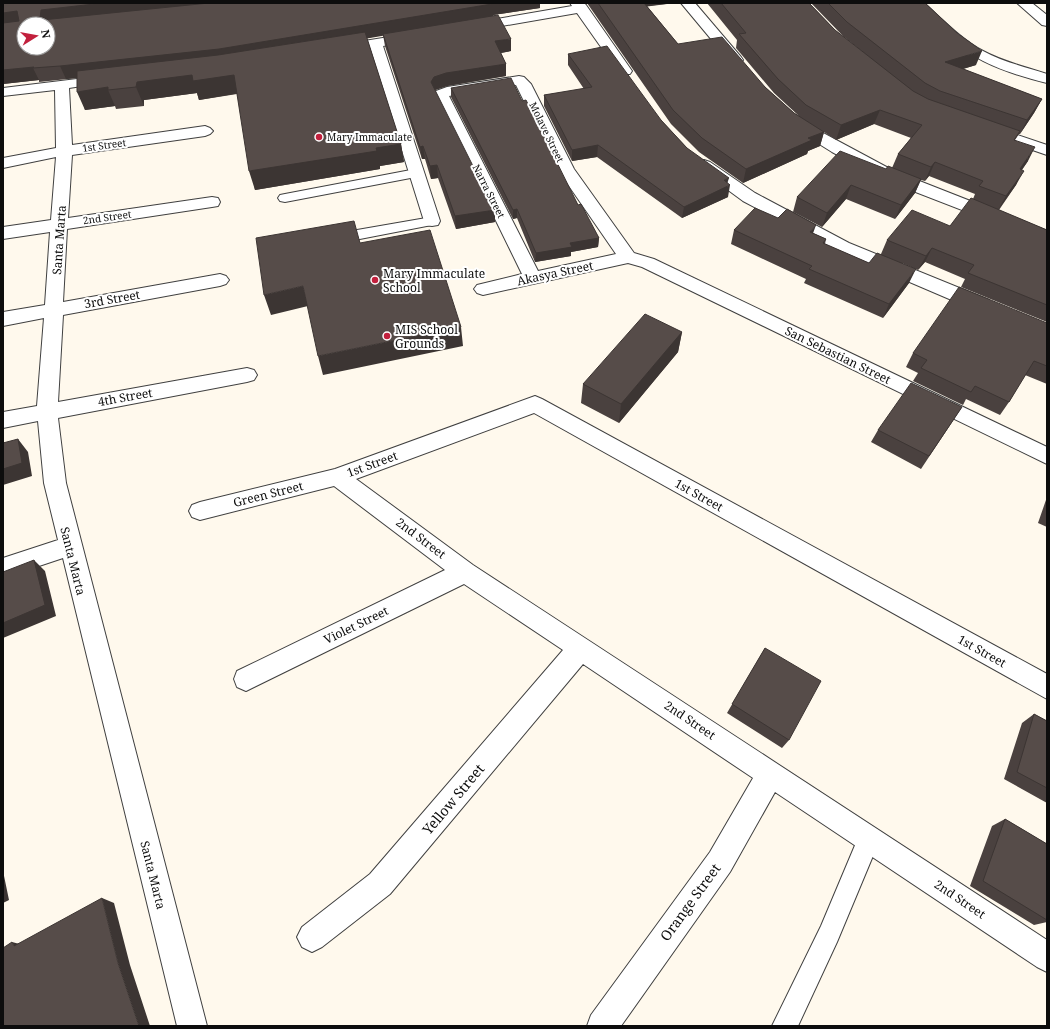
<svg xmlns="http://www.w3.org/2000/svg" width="1050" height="1029" font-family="'Noto Serif',serif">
	<rect width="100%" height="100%" fill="#fff9ed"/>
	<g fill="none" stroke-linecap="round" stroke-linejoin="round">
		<g stroke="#404040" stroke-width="2">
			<path id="lane" d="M416 169 421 170 423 173 421 176 285 202 280 201 278 198 280 195 285 194Z
				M432 217 437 218 439 221 437 224 334 244 329 242 327 239 329 236 334 234Z
				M869 828 877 831 880 839 837 942 798 1026H772L821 926 861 831Z"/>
		</g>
		<g stroke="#404040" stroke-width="2">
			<path id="street" d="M570 3H584L586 5 632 71 630 74H620L577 13 473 31 468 30 466 27 468 24 473 23 572 6Z
				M681 3H695L741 57 743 60 741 63H731Z
				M909 3H924C943 20 961 39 983 51 1003 62 1026 67 1047 74V83C998 71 966 57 929 22 923 16 914 10 909 3Z
				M1017 3H1032L1047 15V26L1042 25Z
				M414 33 419 34 421 37 419 40 383 46 440 221 438 225 432 226 426 225 424 221 370 48 339 53 334 52 332 49 334 46 339 45Z
				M519 76 524 77 531 84 574 169 634 253 654 259 1047 447V464L642 267 628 263 483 295 477 293 474 289 477 285 522 274 434 94 436 91 447 87ZM516 85 558 170 616 254 538 271 449 96Z
				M77 79 82 80 84 83 82 86 69 88 72 145 205 126 210 128 213 131 210 134 205 136 72 155 68 218 212 197 218 198 220 202 218 206 212 207 67 229 63 302 220 274 226 276 229 280 226 284 220 286 63 315 58 402 247 368 254 370 257 375 254 380 247 382 58 418 66 483 207 1026H177L63 558 3 578V558L58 540 44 483 38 421 3 428V412L37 406 44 318 3 326V312L45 305 50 232 3 239V227L51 220 56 157 3 168V158L56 148 55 90 3 96V88Z
				M797 119 894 171 1047 231V243L882 179 832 152 792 127 789 124 792 121Z
				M988 125 1047 145V155L983 133 980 130 983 127Z
				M704 160 710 162 755 193 849 243 989 300 991 305 989 310 982 311 975 310 837 251 743 201 698 168 696 165 698 162Z
				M535 396 542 399 1047 674V699L534 413 356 479 473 565 1047 940V972L1037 967 775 792 730 872 621 1026H587L591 1015 710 852 753 778 583 664 390 894 322 947 312 952 302 947 297 937 302 927 370 874 563 650 464 584 246 691 237 687 234 679 237 671 445 570 334 486 200 520 192 517 189 511 192 505 200 502 335 469Z"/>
		</g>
		<use href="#lane" fill="#fff" fill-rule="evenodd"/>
		<use href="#street" fill="#fff" fill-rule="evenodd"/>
	</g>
	<path fill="#4a413f" d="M3 3H540V8L493 15 511 51 501 53 506 64V76L447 86 435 90 495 222 456 229 438 178 431 179 425 159H422L385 46 383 35 367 38 401 144 404 162 380 166V169L255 190 237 94 199 100 197 93 144 100V106L116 109 115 106 85 110 77 78 39 82V80L3 84Z
		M587 3H675L647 6 678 44 765 87 794 113 799 116 774 93 736 48 737 40 707 3H809L835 30 874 61 843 36 811 3H925L976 65 963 69 1042 99 1034 113 1020 134H1019L1015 140 1028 161 1022 170 1016 185 999 210 1047 230V322L961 287 965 279 925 262 918 270 902 263 909 283 883 318 804 283 806 279 731 244 734 230 813 233 826 239 825 244 869 263 881 254 887 240 950 226 973 199 975 194 929 176 925 181 921 180 915 193 895 219 846 199 822 227 793 212 797 197 886 169 892 168 898 154 911 138 874 124 836 140 824 132 820 146 808 151 807 154 743 183 699 152 671 124Z
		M568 54 661 120 687 148 727 183 728 197 682 218 597 157 572 161 544 106V95L584 89 568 65Z
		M451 88 522 101 578 205 599 238 598 247 571 252V256L535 262 517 218 513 219 451 97Z
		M1047 323V384L1025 375 1009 402 1000 415 966 399 963 405 913 381 918 373 906 367 913 353Z
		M682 332 678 352 619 423 581 403 583 384Z
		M962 407 921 469 871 442 878 430Z
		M1047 497V527L1038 523Z
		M765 648 789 740 782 748 727 713Z
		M1034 714 1047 721V803L1004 779 1022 723Z
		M1005 819 1047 844V922L1034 925 970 886 992 826Z"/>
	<path fill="#3c3533" d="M103 3H225L47 24 40 19 41 10Z
		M491 3H540V8L493 15V17L223 63 66 79 60 66Z
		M636 3H675L635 8Z
		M17 11 24 25 3 27V13Z
		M511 39V51L495 54V41Z
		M982 51 976 65 939 76 945 62Z
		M506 64V76L447 86 435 90 433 95 431 82 434 77 446 73Z
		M34 67 33 68 39 80 3 84V70Z
		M192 75H234L240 93 199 100 197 93 144 100V106L136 87 137 82Z
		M108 87V90L115 106 85 110 77 92Z
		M1042 99 1034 113 1020 134 1027 120Z
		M880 110 874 124 836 140 841 125Z
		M824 132 820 146 808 151 807 154 743 183 746 169 808 138Z
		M401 144 404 162 380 166V169L255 190 249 171 376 148Z
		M598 145 597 157 572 161V150Z
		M423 146 425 159H422L420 147Z
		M1035 147 1028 161 1012 183 1020 169Z
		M935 162 929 176 925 181 931 167Z
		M437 165 438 178 431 179 430 166Z
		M1024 171 1016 185 998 210 1006 196Z
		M729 178 726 187 730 185 728 197 682 218 684 207 724 180Z
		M921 179 915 193 895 219 901 205Z
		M851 185 846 199 822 227 827 213Z
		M517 209V218L513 219V210Z
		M495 210V222L456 229 455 216Z
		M816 225 811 239 810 232Z
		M599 238 598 247 571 252V256L535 262 536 253 570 243Z
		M932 248 925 262 918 270 926 256Z
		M916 269 909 283 883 318 889 304Z
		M303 286 308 306 271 315 264 295Z
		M461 327 463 346 323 375 318 356Z
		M682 332 678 352 619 423 621 404Z
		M18 439 28 452 32 476 3 485V469Z
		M34 560 45 571 56 616 3 638V623Z
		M3 871 9 900 3 903Z
		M102 898 114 903 130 965 150 1026H139L118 963Z
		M12 942 27 946H14Z"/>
	<path fill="#564c49" stroke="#3c3533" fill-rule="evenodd" d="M3 3H103L41 10 40 19 42 20 209 3H492V4L219 49 60 66 33 68 34 67 3 70V23L19 21 17 11 3 13ZM24 24H48V48H24Z
		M598 3H644L678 44 722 37 765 87 794 113 824 132 808 138 812 140 746 169 702 138 673 110Z
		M721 3H809L835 30 913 91 928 99 1020 131 1014 140 1035 147 1020 169 1024 171 1006 196 979 186 983 181 935 162 931 167 898 154 922 125 880 110 841 125 806 105 778 79 739 34 746 33Z
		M828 3H925L957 33 982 51 945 62 1042 99 1027 120 940 91 925 83 847 22Z
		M498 15 511 39 495 41 506 64 446 73 434 77 431 82 495 210 455 216 437 165 430 166 423 146 420 147 383 34Z
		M365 32 401 144 376 148 377 151 249 171 234 75 193 81 192 75 137 82 136 87 108 90V87L77 92V71L218 55Z
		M607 46 661 120 687 148 729 178 724 180 730 185 684 207 598 145 572 150 544 95 592 87 568 54Z
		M511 78 522 101 526 100 578 205 581 204 599 238 570 243 572 247 536 253 517 209 513 210 451 88Z
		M840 151 886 169 888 166 921 179 901 205 851 185 827 213 797 197Z
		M971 198 1047 230V305L968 273 974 265 932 248 926 256 887 240 912 210 950 226Z
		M755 208 778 218 787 209 816 225 810 232 826 239 823 243 869 263 877 253 916 269 889 304 809 269 812 266 734 230Z
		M354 221 360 243 430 230 461 327 318 356 303 286 264 295 256 238Z
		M959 287 1047 323V366L1034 361 1009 402 975 386 971 392 921 368 927 360 913 353Z
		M645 314 682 332 621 404 583 384Z
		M911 383 962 407 929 456 878 430Z
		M18 439 22 463 3 469V443Z
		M34 560 45 605 3 623V572Z
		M765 648 821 681 789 740 732 704Z
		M1034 714 1047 721V788L1017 772Z
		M1005 819 1047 844V920L983 881Z
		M102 898 118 963 139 1026H3V948L12 942 14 946Z"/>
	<g fill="#c2203d" stroke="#fff" stroke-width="1.5">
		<circle cx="319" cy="137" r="4"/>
		<circle cx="375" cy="280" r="4"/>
		<circle cx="387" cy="336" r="4"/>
	</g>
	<g text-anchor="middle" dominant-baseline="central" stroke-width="4" stroke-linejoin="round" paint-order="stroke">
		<g font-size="10" fill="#0d0d0d" stroke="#fff">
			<text transform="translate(547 132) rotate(64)">Molave Street</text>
			<text transform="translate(104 145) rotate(-8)">1st Street</text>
			<text transform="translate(489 191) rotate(63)">Narra Street</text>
			<text transform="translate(107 217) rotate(-8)">2nd Street</text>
		</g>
		<g font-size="10" fill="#0d0d0d" stroke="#fff" text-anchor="start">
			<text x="327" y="137">Mary Immaculate</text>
		</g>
		<g font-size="12" fill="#0d0d0d" stroke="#fff">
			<text transform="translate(59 240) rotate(-86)">Santa Marta</text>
			<text transform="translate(555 273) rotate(-12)">Akasya Street</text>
			<text transform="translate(112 299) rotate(-10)">3rd Street</text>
			<text transform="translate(838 355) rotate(26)">San Sebastian Street</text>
			<text transform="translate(125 397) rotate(-10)">4th Street</text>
			<text transform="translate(372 464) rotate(-20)">1st Street</text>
			<text transform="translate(268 494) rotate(-14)">Green Street</text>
			<text transform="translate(699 495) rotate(29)">1st Street</text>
			<text transform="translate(421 538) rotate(37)">2nd Street</text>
			<text transform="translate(73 561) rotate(76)">Santa Marta</text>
			<text transform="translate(356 625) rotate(-26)">Violet Street</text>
			<text transform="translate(982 651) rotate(29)">1st Street</text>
			<text transform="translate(690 720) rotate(34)">2nd Street</text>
			<text transform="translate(153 875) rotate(76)">Santa Marta</text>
			<text transform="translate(960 899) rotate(34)">2nd Street</text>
		</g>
		<g font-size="12" fill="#0d0d0d" stroke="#fff" text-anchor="start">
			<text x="383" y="273">Mary Immaculate<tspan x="383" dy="14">School</tspan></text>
			<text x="395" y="329">MIS School<tspan x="395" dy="14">Grounds</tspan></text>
		</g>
		<g font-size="14" fill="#0d0d0d" stroke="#fff">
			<text transform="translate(453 799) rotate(-50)">Yellow Street</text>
			<text transform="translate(690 902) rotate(-54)">Orange Street</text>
		</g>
	</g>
	<rect width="1050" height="1029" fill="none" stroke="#0d0d0d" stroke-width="8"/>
	<g transform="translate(36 36) rotate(79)"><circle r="19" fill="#ffffff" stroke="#9e9e9e"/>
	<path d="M0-3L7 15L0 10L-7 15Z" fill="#c2203d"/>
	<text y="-6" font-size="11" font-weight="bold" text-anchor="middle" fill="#0d0d0d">N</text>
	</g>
</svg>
